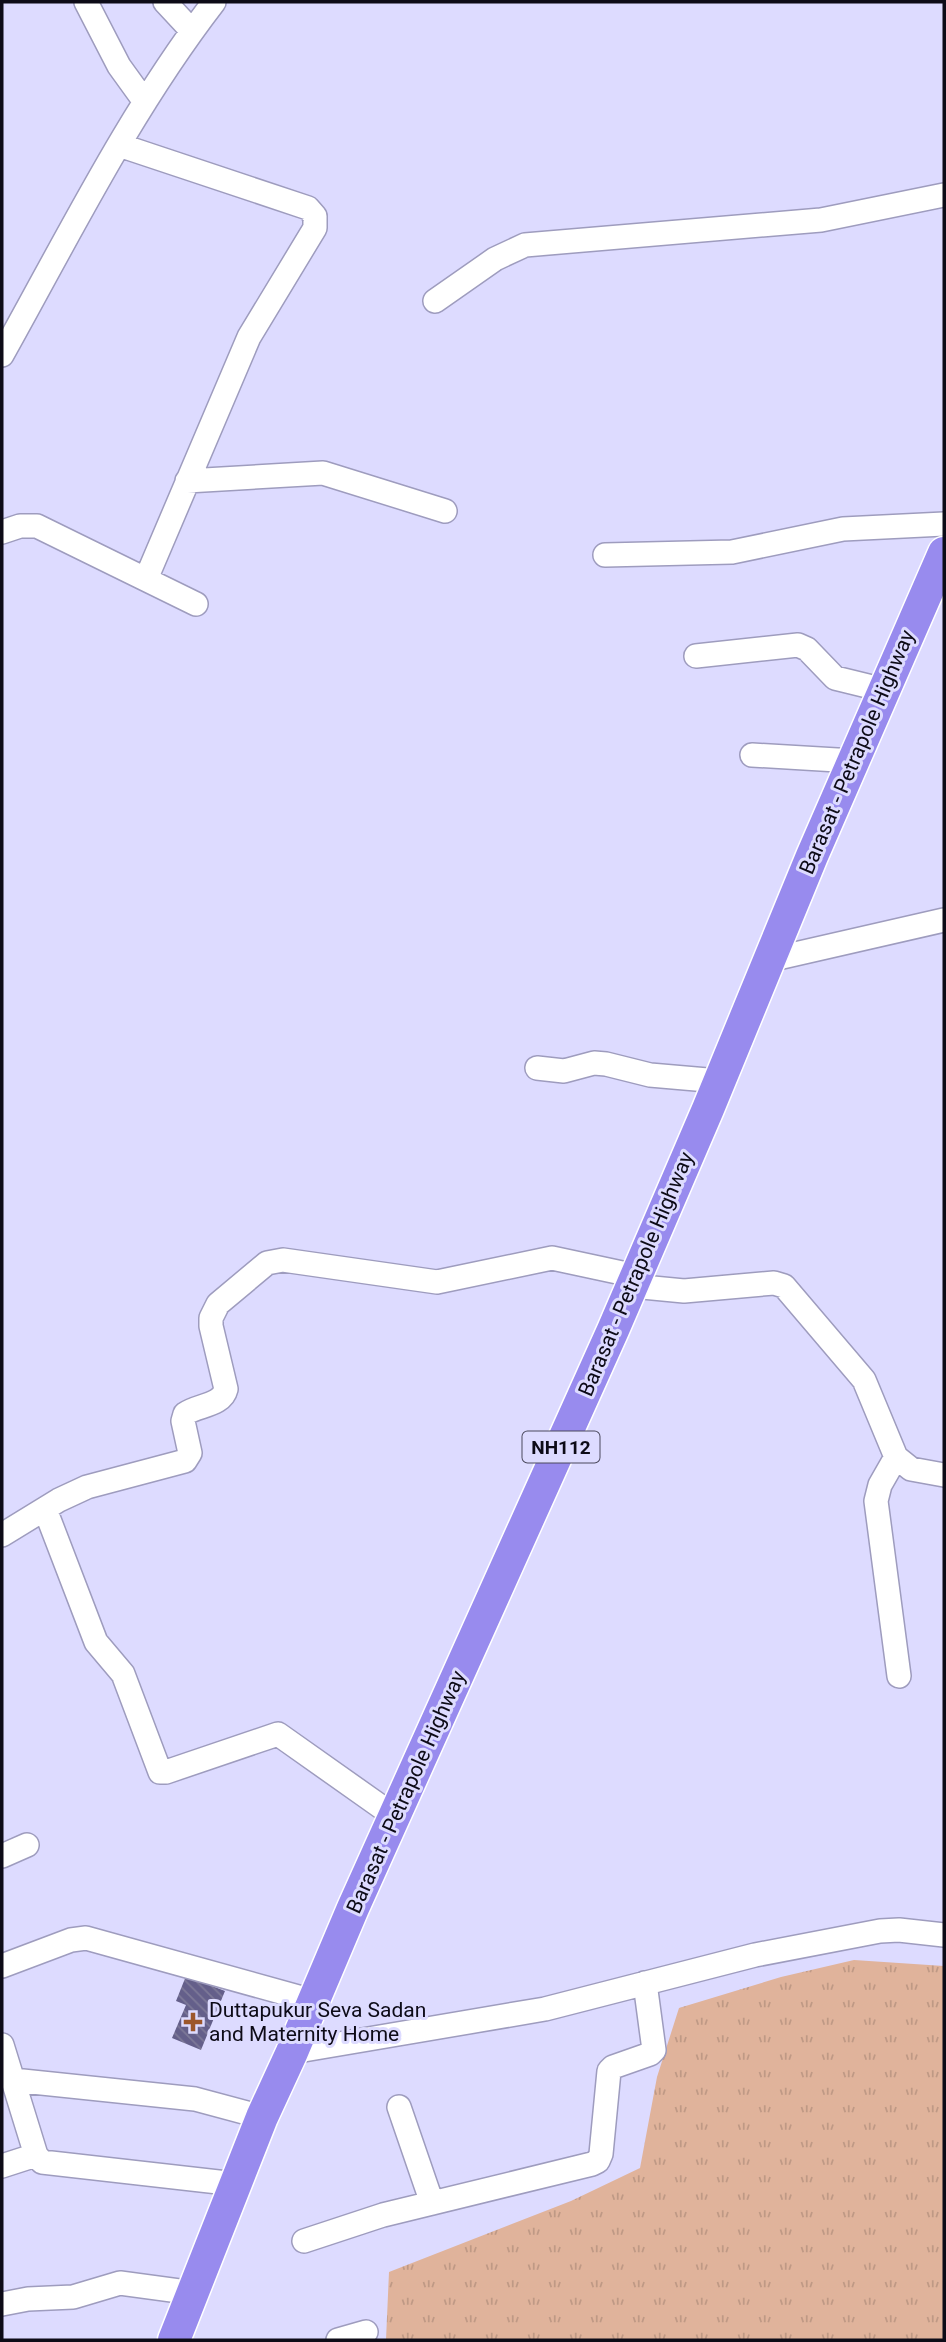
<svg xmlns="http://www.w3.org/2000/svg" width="946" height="2342" font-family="Roboto,sans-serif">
	<defs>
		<pattern id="grass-tufts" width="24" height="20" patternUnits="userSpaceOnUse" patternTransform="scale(1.75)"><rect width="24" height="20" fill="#e0b39b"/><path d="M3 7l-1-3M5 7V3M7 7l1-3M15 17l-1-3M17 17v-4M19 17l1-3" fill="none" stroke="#bf9985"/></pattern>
		<pattern id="building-back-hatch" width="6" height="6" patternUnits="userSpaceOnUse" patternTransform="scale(1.75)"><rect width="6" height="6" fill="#645f8a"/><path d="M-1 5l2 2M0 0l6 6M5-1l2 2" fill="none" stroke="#7d7998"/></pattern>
	</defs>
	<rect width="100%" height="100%" fill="#dddbff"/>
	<path fill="url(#grass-tufts)" d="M854 1960 944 1966V2340H386L389 2272 571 2201 640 2168 657 2077 679 2008 781 1977Z"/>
	<path fill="url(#building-back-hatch)" d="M186 1976 225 1991 201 2050 172 2038 186 2005 176 2001Z"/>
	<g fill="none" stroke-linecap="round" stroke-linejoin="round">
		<g stroke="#9e9cbe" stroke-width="26">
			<path id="minor" d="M86 2 119 66 145 102
				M165 2 192 31
				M119 145 308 208 315 216V228L249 337 146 579
				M435 301 495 259 525 245 821 220 944 195
				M2 355C69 235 130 111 214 2
				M187 481 323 473 445 511
				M2 532 20 526H37L196 604
				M605 555 732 552 843 529 944 524
				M696 656 798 645 807 649 835 678 884 690
				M752 755 854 761
				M769 960 944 920
				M537 1068 564 1071 594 1063 606 1064 650 1075 719 1081
				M632 1286 684 1291 774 1283 784 1286 864 1380 896 1457 911 1469 944 1475
				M896 1457 880 1485 876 1501 899 1676
				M45 1509 96 1642 123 1674 160 1772H166L278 1734 394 1816
				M2 1535 59 1500 87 1487 185 1461 190 1453 183 1421 185 1414C197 1405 222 1406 226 1389L211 1326V1318L218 1304 267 1263 283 1260 437 1282 552 1258 636 1276
				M2 1856 27 1845
				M2 1966 71 1940 86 1938 313 2001
				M2 2045 36 2155 42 2162 236 2184
				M292 2052 545 2009 755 1955 880 1931 899 1930 944 1935
				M13 2080 195 2099 262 2117
				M399 2107 432 2203
				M2 2166 36 2155
				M304 2241 383 2215 592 2164 598 2161 601 2154 609 2071 613 2067 650 2054 654 2050 645 1983
				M2 2304 28 2299 73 2297 120 2283 194 2293
				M338 2340 366 2332"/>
		</g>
		<g stroke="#fff" stroke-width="35">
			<path id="highway" d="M174 2340 262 2117 292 2052 353 1908 613 1330 708 1109 812 856 944 553"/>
		</g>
		<use href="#minor" stroke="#fff" stroke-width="23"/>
		<use href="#highway" stroke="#988bee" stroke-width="32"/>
	</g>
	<path fill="#9c572c" stroke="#dddbff" stroke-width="2.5" d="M189.5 2011.5h7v7h7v7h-7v7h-7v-7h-7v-7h7z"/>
	<g text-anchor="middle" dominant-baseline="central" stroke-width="6" stroke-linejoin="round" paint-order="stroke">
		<rect fill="#dddbff" stroke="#4b495d" stroke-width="2" x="522.5" y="1431.5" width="77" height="31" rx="5"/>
		<g font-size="19" font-weight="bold" fill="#0d0b17">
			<text x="561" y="1447">NH112</text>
		</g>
		<g font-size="21" fill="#0d0b17" stroke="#dddbff">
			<text transform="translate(857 752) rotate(-67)">Barasat - Petrapole Highway</text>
			<text transform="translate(636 1274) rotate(-67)">Barasat - Petrapole Highway</text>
			<text transform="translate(406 1792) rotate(-66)">Barasat - Petrapole Highway</text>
		</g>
		<g font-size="21" fill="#0d0b17" stroke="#dddbff" text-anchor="start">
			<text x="209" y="2010">Duttapukur Seva Sadan<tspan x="209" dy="24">and Maternity Home</tspan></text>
		</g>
	</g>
	<rect width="946" height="2342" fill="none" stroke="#0d0b17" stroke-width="7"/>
</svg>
